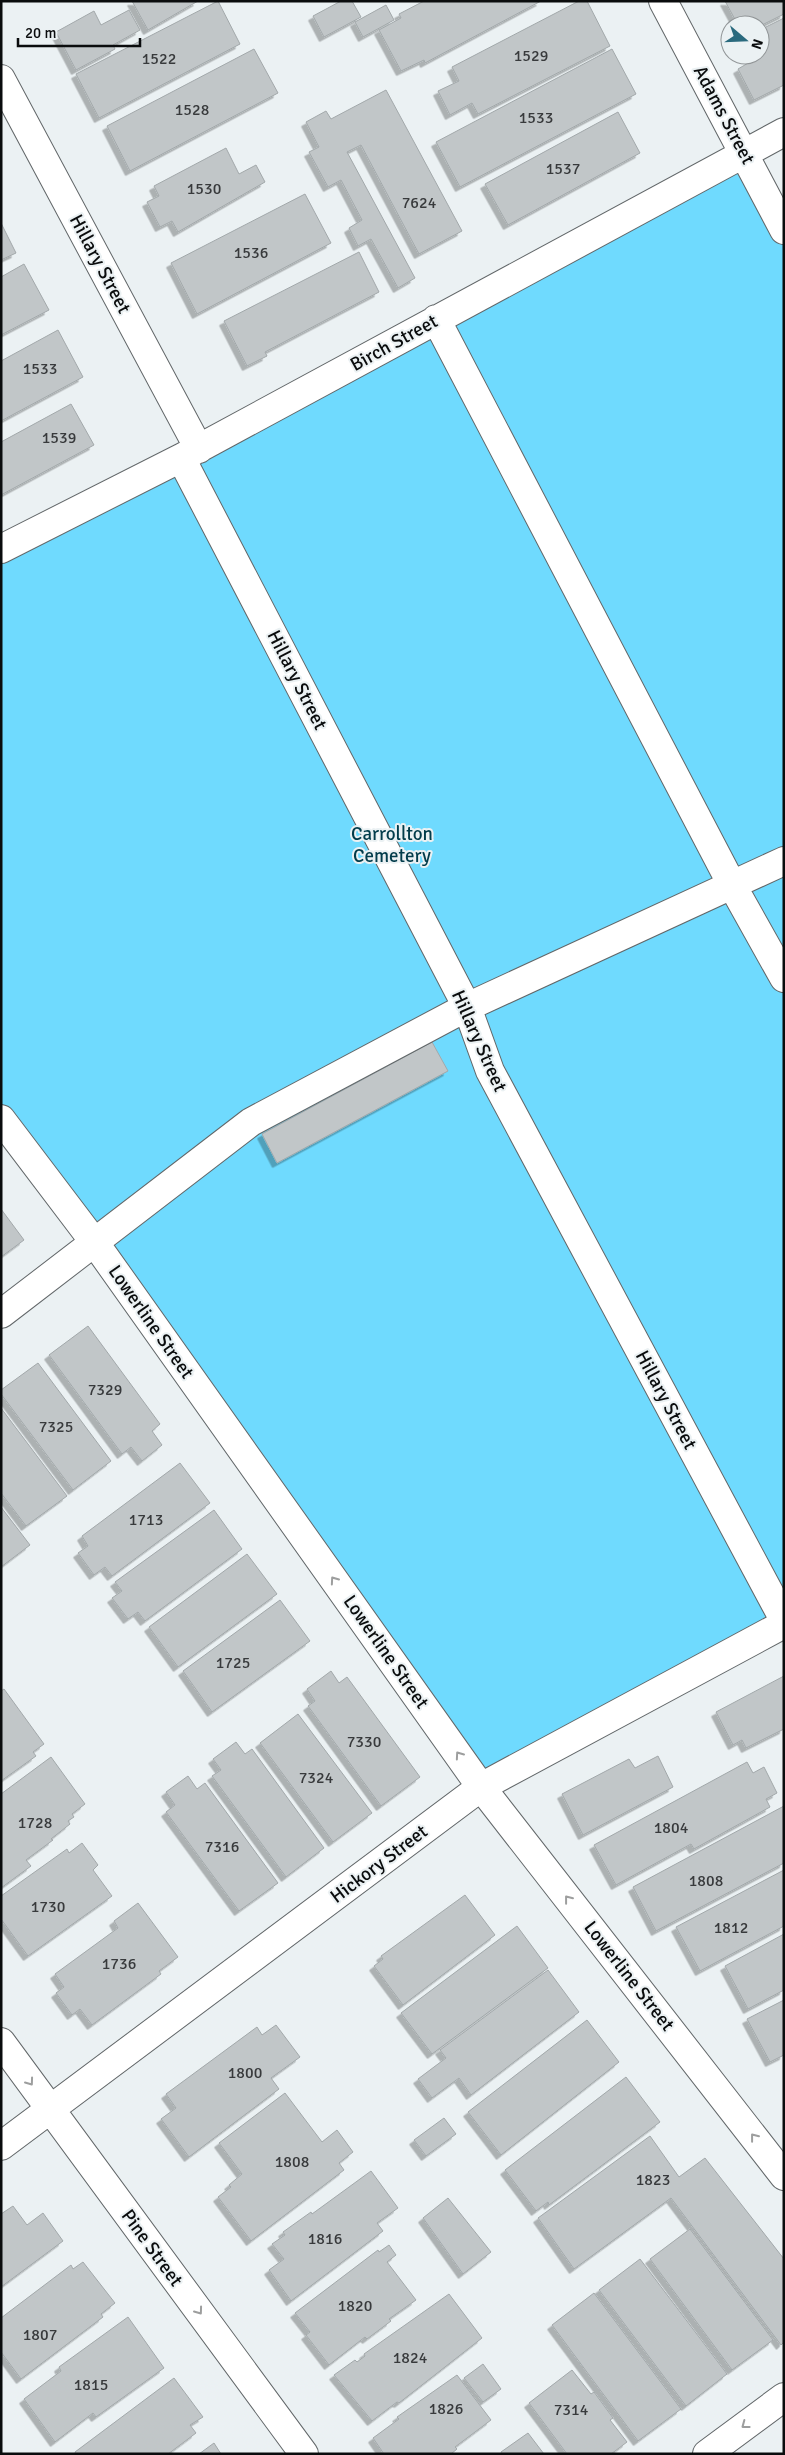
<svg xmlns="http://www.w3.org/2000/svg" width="785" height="2455" font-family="Signika,sans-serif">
	<defs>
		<filter id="shadow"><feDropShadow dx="-4.5" dy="4.5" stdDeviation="0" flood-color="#0004"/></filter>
	</defs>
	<rect width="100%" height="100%" fill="#ebf1f3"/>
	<path fill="#6fdafe" d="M745 153 784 228V1623L481 1787 1 1129V561Z"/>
	<path fill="#c1c6c8" stroke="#a2a8aa" filter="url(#shadow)" d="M132 1H198L148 30Z
		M218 1 240 44 99 118 76 74Z
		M341 1H352L361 17 324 37 313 16Z
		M424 1H541L425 63 424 60 401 71 379 30 401 18 399 14Z
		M579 1H587L610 46 478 114 472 103 450 115 438 91 459 81 452 67Z
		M725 1H784V14L760 26 738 25Z
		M386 5 394 20 363 37 355 22Z
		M129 10 140 30 113 45 115 49 76 70 56 32 94 11 101 25Z
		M784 18V85L754 100 738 69 755 59 753 55H760V30Z
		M254 49 278 93 130 171 107 126Z
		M612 49 636 94 460 187 436 142Z
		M386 90 462 231 419 254 361 145 347 152 415 278 398 288 371 239 358 246 349 228 362 220 341 180 328 187 309 152 319 147 306 122 326 111 331 119Z
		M618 112 640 153 508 225 485 184Z
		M226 148 239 174 256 165 265 182 178 232 172 221 160 227 147 202 159 196 154 186Z
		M305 194 331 243 197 314 171 263Z
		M1 223 16 253 1 260Z
		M359 252 379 292 265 352 267 356 247 366 224 321Z
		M24 264 49 310 1 335V277Z
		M58 330 83 377 1 421V361Z
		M71 404 94 445 1 495V442Z
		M432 1042 448 1071 277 1163 262 1134Z
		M1 1209 24 1240 1 1257Z
		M88 1326 160 1424 152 1431 162 1445 142 1461 131 1447 122 1454 49 1355Z
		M38 1363 111 1461 73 1490 1 1394V1390Z
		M1 1408 67 1496 26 1526 1 1493Z
		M180 1463 210 1503 112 1576 105 1567 94 1575 78 1553 88 1546 82 1536Z
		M1 1507 30 1545 1 1567Z
		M214 1510 242 1549 145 1621 138 1612 128 1619 112 1598 122 1591 115 1582Z
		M247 1554 277 1594 178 1667 149 1627Z
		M280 1600 310 1641 212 1712 183 1671Z
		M331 1671 339 1683 347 1677 420 1777 381 1806 308 1706 315 1701 307 1689Z
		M784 1676V1729L746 1748 742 1740 733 1745 716 1712Z
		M4 1689 44 1744 33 1752 36 1756 1 1781V1691Z
		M298 1714 372 1813 333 1842 260 1743Z
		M236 1742 245 1754 252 1749 324 1848 286 1877 212 1776 221 1770 213 1759Z
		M658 1756 673 1787 583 1835 562 1794 629 1759 635 1768Z
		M51 1757 85 1804 72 1814 74 1817 68 1821 70 1824 51 1839 53 1840 26 1860 31 1866 1 1888V1794Z
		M747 1762 753 1773 764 1767 777 1793 766 1799 770 1807 694 1849 691 1844 616 1885 594 1845Z
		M188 1776 197 1789 205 1783 278 1883 239 1911 166 1812 175 1805 166 1792Z
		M784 1806V1863L656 1931 633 1887Z
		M82 1843 98 1865 93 1870 112 1896 28 1956 1 1919V1896L67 1849 69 1853Z
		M784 1870V1926L700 1971 676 1927Z
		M465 1895 495 1935 403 2005 374 1966 383 1959 381 1956Z
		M138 1903 178 1957 159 1971 161 1974 92 2025 80 2009 72 2015 56 1993 64 1987 55 1974 118 1928 114 1921Z
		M517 1926 548 1968 432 2054 401 2013Z
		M784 1934V1990L748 2009 725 1966Z
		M548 1970 579 2012 471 2095 459 2078 432 2098 418 2079 446 2058 440 2050Z
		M784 2000V2055L770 2062 747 2019Z
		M587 2020 619 2062 501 2155 468 2112Z
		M276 2025 300 2057 271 2078 279 2089 189 2157 161 2119 176 2108 166 2094 257 2027 262 2035Z
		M626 2077 660 2122 549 2205 548 2202 536 2211 505 2170Z
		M285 2093 322 2142 337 2130 353 2152 339 2163 344 2170 251 2241 218 2197 231 2187 229 2185 242 2174 219 2143Z
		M444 2118 456 2134 426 2156 414 2140Z
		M650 2136 679 2177 705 2158 784 2259V2342L781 2345 671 2198 574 2269 538 2218Z
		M371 2171 398 2208 377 2223 383 2231 291 2301 269 2270 284 2259 272 2244 285 2235 283 2232 311 2212 312 2214Z
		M448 2198 491 2252 463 2274 423 2218Z
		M13 2206 27 2225 43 2213 63 2241 1 2287V2214Z
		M690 2229 773 2340 732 2370 650 2259Z
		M389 2245 396 2255 387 2262 416 2300 389 2319 391 2321 367 2339 365 2337 329 2365 306 2335 310 2332 295 2313 378 2250 379 2252Z
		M640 2259 727 2374 686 2406 599 2290Z
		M83 2262 115 2303 101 2314 103 2317 21 2379 1 2352V2318L71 2265 73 2269Z
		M594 2293 681 2409 638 2441 552 2325Z
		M449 2294 482 2338 399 2403 397 2402 372 2421 334 2375 355 2360 357 2362 365 2356 364 2354Z
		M128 2317 164 2368 96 2417 93 2413 55 2442 24 2399 61 2371 59 2367Z
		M483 2364 501 2389 483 2402 464 2378Z
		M572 2370 591 2394 594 2392 613 2418 610 2420 627 2442 611 2454H567L529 2403Z
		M457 2375 491 2420 455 2447 457 2449 451 2454H384L373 2438 399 2419 397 2417Z
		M174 2378 203 2417 190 2425 196 2433 168 2454H76L75 2452Z
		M528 2433 544 2454H502L501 2452Z
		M214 2443 221 2454H199Z"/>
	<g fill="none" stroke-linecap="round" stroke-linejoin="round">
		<g stroke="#626769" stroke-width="30">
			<path id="minor" d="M663 1 784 230
				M1 79 199 449
				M436 319 732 885 784 978
				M181 458 467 1007 490 1071 784 1620
				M1 549 181 458 784 132
				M1 1119 95 1243 481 1787 784 2176
				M1 1314 251 1122 467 1007 784 861
				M1 2042 304 2454
				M1 2146 481 1787 784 1624
				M707 2454 784 2397"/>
		</g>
		<use href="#minor" stroke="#fff" stroke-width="28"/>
	</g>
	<defs><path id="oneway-chevron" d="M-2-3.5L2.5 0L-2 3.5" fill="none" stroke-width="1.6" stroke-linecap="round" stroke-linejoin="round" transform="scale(1.25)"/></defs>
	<g stroke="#9d9e9e">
		<use href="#oneway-chevron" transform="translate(334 1580) rotate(-125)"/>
		<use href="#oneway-chevron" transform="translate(459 1755) rotate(-125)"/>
		<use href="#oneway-chevron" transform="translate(568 1899) rotate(-128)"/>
		<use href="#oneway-chevron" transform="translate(30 2082) rotate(54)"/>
		<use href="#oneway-chevron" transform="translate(754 2137) rotate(-128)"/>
		<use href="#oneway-chevron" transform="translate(199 2311) rotate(54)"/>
		<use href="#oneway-chevron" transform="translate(745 2425) rotate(143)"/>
	</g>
	<g text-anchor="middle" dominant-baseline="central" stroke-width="4" stroke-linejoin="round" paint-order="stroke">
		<g font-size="16" fill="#383a3c">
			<text x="531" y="56">1529</text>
			<text x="159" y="59">1522</text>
			<text x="192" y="110">1528</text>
			<text x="536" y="118">1533</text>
			<text x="563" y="169">1537</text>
			<text x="204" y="189">1530</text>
			<text x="419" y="203">7624</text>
			<text x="251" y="253">1536</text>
			<text x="40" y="369">1533</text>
			<text x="59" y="438">1539</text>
			<text x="105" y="1390">7329</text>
			<text x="56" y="1427">7325</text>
			<text x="146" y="1520">1713</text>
			<text x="233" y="1663">1725</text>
			<text x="364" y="1742">7330</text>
			<text x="316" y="1778">7324</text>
			<text x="35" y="1823">1728</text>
			<text x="671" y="1828">1804</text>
			<text x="222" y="1847">7316</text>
			<text x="706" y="1881">1808</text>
			<text x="48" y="1907">1730</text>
			<text x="731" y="1928">1812</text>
			<text x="119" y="1964">1736</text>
			<text x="245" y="2073">1800</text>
			<text x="292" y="2162">1808</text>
			<text x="653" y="2180">1823</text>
			<text x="325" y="2239">1816</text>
			<text x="355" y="2306">1820</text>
			<text x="40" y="2335">1807</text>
			<text x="410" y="2358">1824</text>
			<text x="91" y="2385">1815</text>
			<text x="446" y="2409">1826</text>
			<text x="571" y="2410">7314</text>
		</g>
		<g font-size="19" fill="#0a0c0d" stroke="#ebf1f3">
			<text transform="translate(724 115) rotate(62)">Adams Street</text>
			<text transform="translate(100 264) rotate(62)">Hillary Street</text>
			<text transform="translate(394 343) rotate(-29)">Birch Street</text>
			<text transform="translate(297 680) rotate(63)">Hillary Street</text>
			<text transform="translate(479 1041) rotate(66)">Hillary Street</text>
			<text transform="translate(151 1322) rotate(55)">Lowerline Street</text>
			<text transform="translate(666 1400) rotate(62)">Hillary Street</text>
			<text transform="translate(386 1652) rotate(55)">Lowerline Street</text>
			<text transform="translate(379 1864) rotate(-37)">Hickory Street</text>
			<text transform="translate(629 1976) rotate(52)">Lowerline Street</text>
			<text transform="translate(152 2248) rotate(54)">Pine Street</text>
		</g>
		<g font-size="19" fill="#023c4b" stroke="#ebf1f3">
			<text x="392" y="834">Carrollton<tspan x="392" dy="22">Cemetery</tspan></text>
		</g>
	</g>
	<rect width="785" height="2455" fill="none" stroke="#0a0c0d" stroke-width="5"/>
	<g transform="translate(745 40) rotate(109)"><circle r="24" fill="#ebf1f3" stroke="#919597"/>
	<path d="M0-4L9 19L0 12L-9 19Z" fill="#2a6a7e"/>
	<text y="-8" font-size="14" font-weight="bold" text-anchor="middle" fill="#0a0c0d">N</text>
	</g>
	<path d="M18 38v8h122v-8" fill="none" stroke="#0a0c0d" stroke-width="2.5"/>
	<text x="25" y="38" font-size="15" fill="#0a0c0d" stroke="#ebf1f3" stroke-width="4" paint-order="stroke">20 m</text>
</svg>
